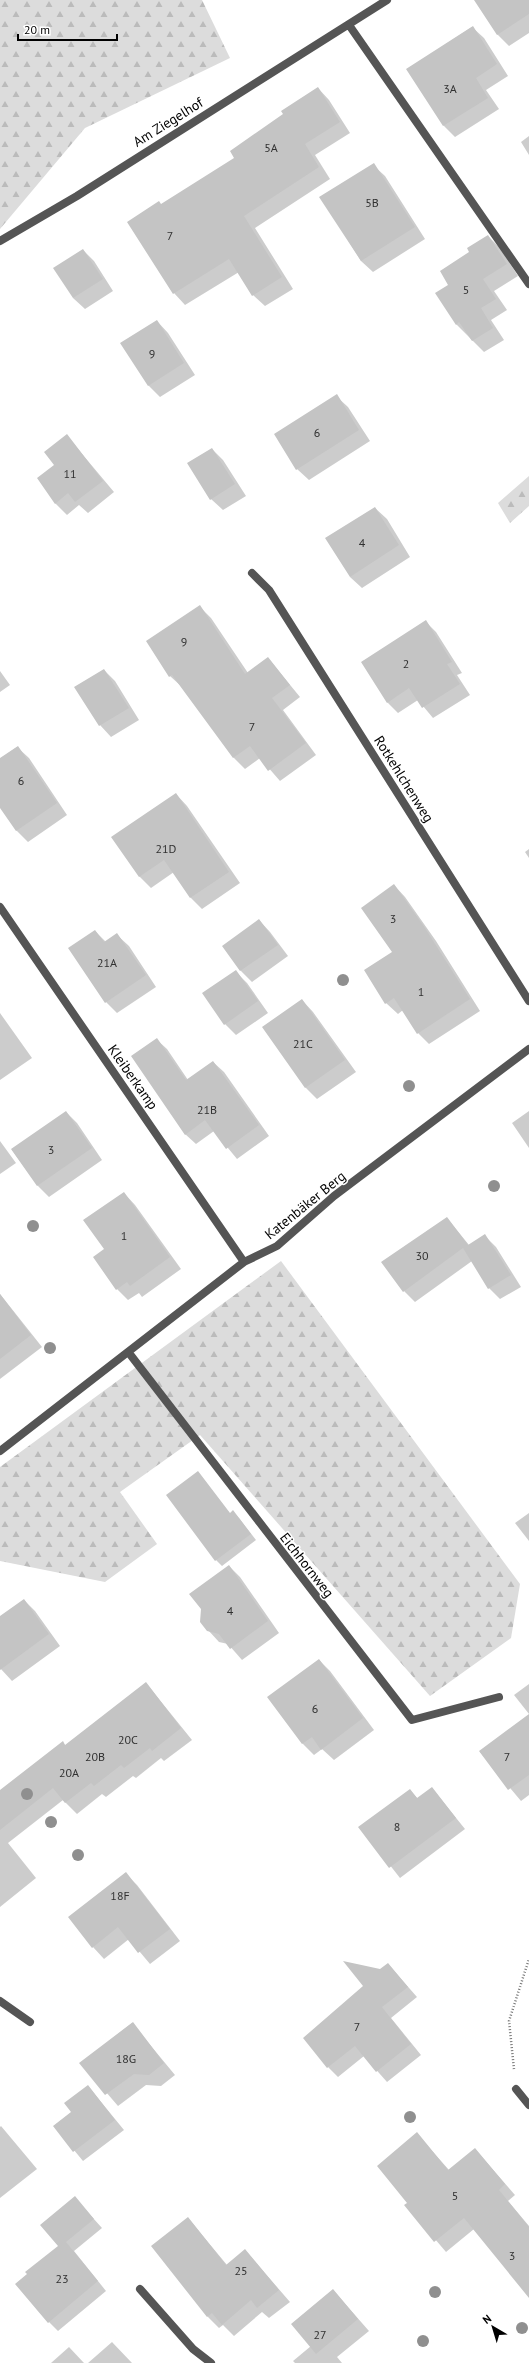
<svg xmlns="http://www.w3.org/2000/svg" width="529" height="2363" font-family="'PT Sans',sans-serif">
	<defs>
		<pattern id="forest-firs" width="22" height="20" patternUnits="userSpaceOnUse"><rect width="22" height="20" fill="#dcdcdc"/><path d="M5 1l3.5 6h-7zM16 11l3.5 6h-7z" fill="#bbb"/></pattern>
	</defs>
	<rect width="100%" height="100%" fill="#fff"/>
	<path fill="url(#forest-firs)" d="M0 0H202L230 58 85 128 0 229Z
		M529 476V506L510 523 498 503Z
		M281 1261 520 1584 511 1638 430 1696 200 1435 120 1492 157 1544 105 1582 0 1561V1467Z"/>
	<path fill="#0003" d="M487 0H529V33L509 46 497 34Z
		M472 27 484 38 508 76 486 90 499 109 455 137 444 126 408 69Z
		M318 88 329 100 350 133 315 155 330 179 255 228 293 289 265 306 253 295 239 272 185 305 174 293 162 205 236 158Z
		M529 136V155L521 142Z
		M373 165 385 176 425 239 373 272 361 261 321 197Z
		M488 236 499 247 518 276 494 291 507 310 491 320 504 340 484 352 456 324 450 285Z
		M83 250 94 261 113 291 85 309 73 298Z
		M157 321 168 333 195 375 160 397 149 386 122 343Z
		M336 396 348 407 370 441 309 480 297 469Z
		M67 436 114 492 88 513 79 505 67 515 55 503V465Z
		M212 449 223 460 246 496 223 510 211 499Z
		M375 508 387 519 410 557 362 588 350 577Z
		M200 607 211 618 248 673 268 658 300 697 283 710 316 755 280 781 260 758 245 769 234 758 182 687 170 676Z
		M426 622 436 632 462 673 457 675 470 695 433 718 418 700 398 713 388 703 362 662Z
		M104 670 115 681 139 720 111 737 100 725Z
		M0 671 10 685 0 692Z
		M17 747 29 758 67 815 28 842 16 830 0 806V759Z
		M176 794 187 806 240 883 202 909 191 898 174 872 151 888 139 876Z
		M529 849V858L525 852Z
		M394 885 405 897 436 941 480 1011 429 1044 418 1033 403 1010 398 1014 386 1003 394 952Z
		M259 920 270 932 288 956 252 982 241 971 223 946Z
		M95 931 106 942 117 935 129 946 156 987 117 1013 106 1002Z
		M236 972 247 983 268 1013 236 1035 225 1024Z
		M302 1000 313 1012 356 1072 317 1099 306 1088 263 1027Z
		M0 1013 32 1058 0 1080Z
		M156 1039 167 1049 188 1080 213 1062 224 1072 269 1136 237 1159 214 1131 196 1144 185 1134Z
		M529 1111V1148L512 1123Z
		M66 1112 77 1123 102 1160 49 1197 38 1186 12 1150Z
		M0 1141 16 1163 0 1174Z
		M124 1193 135 1205 181 1269 142 1297 139 1293 128 1300 117 1289 105 1249Z
		M447 1218 469 1245 485 1236 496 1247 521 1287 500 1299 489 1288 472 1261 415 1302 404 1291Z
		M0 1294 42 1347 0 1379Z
		M198 1472 230 1514 233 1512 239 1518 256 1540 222 1566 216 1560Z
		M529 1513V1541L515 1523Z
		M229 1566 240 1577 279 1633 242 1660 228 1644 219 1642 208 1630Z
		M24 1600 35 1611 60 1646 12 1681 0 1668V1617Z
		M319 1660 330 1671 374 1730 334 1760 322 1749 314 1755 303 1744 269 1697Z
		M146 1683 192 1740 164 1761 161 1758 136 1778 133 1776 106 1797 102 1794 77 1814 63 1800 8 1843 36 1878 0 1907V1792L63 1743 66 1746Z
		M529 1684V1714L514 1695Z
		M529 1715V1795L521 1801 480 1752Z
		M432 1788 465 1829 400 1878 360 1827 410 1790 418 1799Z
		M125 1873 137 1885 180 1941 150 1964 129 1939 104 1959 93 1947Z
		M388 1964 417 1997 391 2018 421 2055 387 2082 364 2056 338 2077 328 2067 365 1986Z
		M132 2023 175 2075 161 2086 146 2085 118 2106 81 2063Z
		M88 2086 124 2130 83 2161 54 2126 72 2112Z
		M1 2126 37 2169 0 2198V2127Z
		M417 2134 449 2170 475 2149 515 2195 508 2201 529 2226V2297L474 2229 446 2252 406 2205 408 2203Z
		M75 2198 102 2228 74 2251 106 2291 58 2331 49 2322 59 2246Z
		M188 2218 227 2265 245 2250 290 2302 269 2318 262 2312 234 2336 223 2325 219 2328 208 2317 153 2246Z
		M333 2290 369 2331 337 2357 342 2363H295L293 2361 311 2346Z
		M112 2342 132 2363H88Z
		M69 2347 84 2363H51Z"/>
	<path fill="#c4c4c4" d="M474 0H529V14L497 35Z
		M473 26 497 64 476 78 488 98 443 126 406 69Z
		M318 87 340 122 305 144 319 167 244 216 282 277 252 296 229 259 173 294 127 222 159 201 161 204 234 158 230 151 283 114 281 111Z
		M374 163 415 227 361 261 319 197Z
		M488 235 507 264 483 279 496 299 481 308 493 328 472 341 459 322 456 325 435 293 448 285 440 271 469 252 467 248Z
		M83 249 103 279 73 298 53 268Z
		M157 320 184 363 148 386 120 343Z
		M337 394 359 430 296 470 274 434Z
		M67 434 103 481 75 502 68 493 55 504 37 478 54 465 44 452Z
		M212 448 235 484 210 500 187 463Z
		M375 507 399 545 350 577 325 538Z
		M200 605 245 674 268 657 290 685 272 698 306 743 268 771 250 746 233 758 172 675 169 677 146 641Z
		M426 620 452 662 447 664 460 684 422 708 409 688 387 703 361 662Z
		M104 669 129 708 99 726 74 687Z
		M18 746 57 803 16 831 0 808V758Z
		M176 793 229 872 190 898 164 860 139 877 111 837Z
		M394 884 425 928 470 999 417 1034 394 998 385 1004 364 970 392 952 361 908Z
		M259 919 278 945 240 971 222 946Z
		M95 930 104 942 117 933 146 975 105 1003 68 948Z
		M236 970 258 1001 224 1025 202 993Z
		M302 999 345 1060 305 1088 262 1027Z
		M157 1038 186 1080 213 1061 259 1125 226 1149 205 1120 185 1135 131 1056Z
		M66 1111 92 1148 37 1186 11 1149Z
		M124 1192 170 1257 130 1286 127 1282 116 1290 93 1257 104 1249 83 1220Z
		M447 1217 468 1245 485 1234 511 1275 488 1289 463 1248 403 1292 381 1262Z
		M0 1294 31 1335 0 1359Z
		M198 1471 230 1513 233 1510 251 1534 215 1561 166 1495Z
		M229 1565 268 1621 230 1649 219 1634 207 1631 200 1622 201 1609 189 1594Z
		M24 1599 49 1634 0 1670V1616Z
		M319 1659 363 1718 321 1750 312 1737 302 1744 267 1697Z
		M146 1682 181 1728 152 1751 150 1748 124 1768 121 1765 94 1786 91 1783 65 1803 53 1788 0 1830V1790L63 1741 65 1745Z
		M529 1714V1775L508 1790 479 1751Z
		M432 1787 456 1818 389 1868 358 1827 410 1789 417 1798Z
		M126 1872 170 1929 138 1953 118 1927 92 1948 68 1917Z
		M343 1961 380 1969 388 1963 408 1987 382 2007 411 2044 376 2072 355 2046 327 2068 303 2038 363 1986Z
		M133 2022 164 2063 149 2075 134 2074 105 2095 79 2063Z
		M88 2085 115 2120 73 2152 53 2126 71 2112 64 2103Z
		M417 2132 448 2170 475 2148 505 2184 499 2190 529 2227V2298L464 2218 434 2242 404 2205 407 2203 377 2166Z
		M75 2196 94 2219 66 2242 98 2281 48 2323 15 2284 27 2274 25 2272 58 2246 40 2225Z
		M188 2217 226 2265 245 2249 279 2290 257 2308 251 2300 222 2325 212 2313 207 2317 151 2246Z
		M333 2289 358 2319 316 2354 291 2324Z"/>
	<g fill="none" stroke-linecap="round" stroke-linejoin="round">
		<path stroke="#777" stroke-width="2.5" stroke-dasharray="1 2" stroke-linecap="butt" d="M514 2069 509 2021 529 1959"/>
		<path stroke="#555" stroke-width="8" d="M0 2001 30 2022
			M140 2289 193 2349 211 2363"/>
		<path stroke="#555" stroke-width="8" d="M349 25 529 284
			M0 241 77 196 387 0
			M252 573 269 590 529 1001
			M0 907 244 1262
			M129 1353 412 1720 499 1697
			M0 1451 244 1262 277 1246 334 1196 529 1049
			M516 2089 529 2105"/>
	</g>
	<g fill="#8f8f8f">
		<circle cx="343" cy="980" r="6"/>
		<circle cx="409" cy="1086" r="6"/>
		<circle cx="494" cy="1186" r="6"/>
		<circle cx="33" cy="1226" r="6"/>
		<circle cx="50" cy="1348" r="6"/>
		<circle cx="27" cy="1794" r="6"/>
		<circle cx="51" cy="1822" r="6"/>
		<circle cx="78" cy="1855" r="6"/>
		<circle cx="410" cy="2117" r="6"/>
		<circle cx="435" cy="2292" r="6"/>
		<circle cx="522" cy="2328" r="6"/>
		<circle cx="423" cy="2341" r="6"/>
	</g>
	<g text-anchor="middle" dominant-baseline="central" stroke-width="3" stroke-linejoin="round" paint-order="stroke">
		<g font-size="12" fill="#313131">
			<text x="450" y="88">3A</text>
			<text x="271" y="147">5A</text>
			<text x="372" y="202">5B</text>
			<text x="170" y="235">7</text>
			<text x="466" y="289">5</text>
			<text x="152" y="353">9</text>
			<text x="317" y="432">6</text>
			<text x="70" y="473">11</text>
			<text x="362" y="542">4</text>
			<text x="184" y="641">9</text>
			<text x="406" y="663">2</text>
			<text x="252" y="726">7</text>
			<text x="21" y="780">6</text>
			<text x="166" y="848">21D</text>
			<text x="393" y="918">3</text>
			<text x="107" y="962">21A</text>
			<text x="421" y="991">1</text>
			<text x="303" y="1043">21C</text>
			<text x="207" y="1109">21B</text>
			<text x="51" y="1149">3</text>
			<text x="124" y="1235">1</text>
			<text x="422" y="1255">30</text>
			<text x="230" y="1610">4</text>
			<text x="315" y="1708">6</text>
			<text x="128" y="1739">20C</text>
			<text x="95" y="1756">20B</text>
			<text x="507" y="1756">7</text>
			<text x="69" y="1772">20A</text>
			<text x="397" y="1826">8</text>
			<text x="120" y="1895">18F</text>
			<text x="357" y="2026">7</text>
			<text x="126" y="2058">18G</text>
			<text x="455" y="2195">5</text>
			<text x="512" y="2255">3</text>
			<text x="241" y="2270">25</text>
			<text x="62" y="2278">23</text>
			<text x="320" y="2334">27</text>
		</g>
		<g font-size="14" fill="#000" stroke="#fff">
			<text transform="translate(168 122) rotate(-32)">Am Ziegelhof</text>
			<text transform="translate(404 779) rotate(58)">Rotkehlchenweg</text>
			<text transform="translate(133 1077) rotate(55)">Kleiberkamp</text>
			<text transform="translate(305 1205) rotate(-39)">Katenbäker Berg</text>
			<text transform="translate(307 1565) rotate(52)">Eichhornweg</text>
		</g>
	</g>
	<g transform="translate(493 2327) rotate(322)" stroke="#ffffff" stroke-width="3" paint-order="stroke">
	<path d="M0-3L7 15L0 10L-7 15Z" fill="#000000"/>
	<text y="-6" font-size="11" font-weight="bold" text-anchor="middle" fill="#000000">N</text>
	</g>
	<path d="M18 34v6h99v-6" fill="none" stroke="#000000" stroke-width="2"/>
	<text x="24" y="34" font-size="12" fill="#000000" stroke="#ffffff" stroke-width="3" paint-order="stroke">20 m</text>
</svg>
